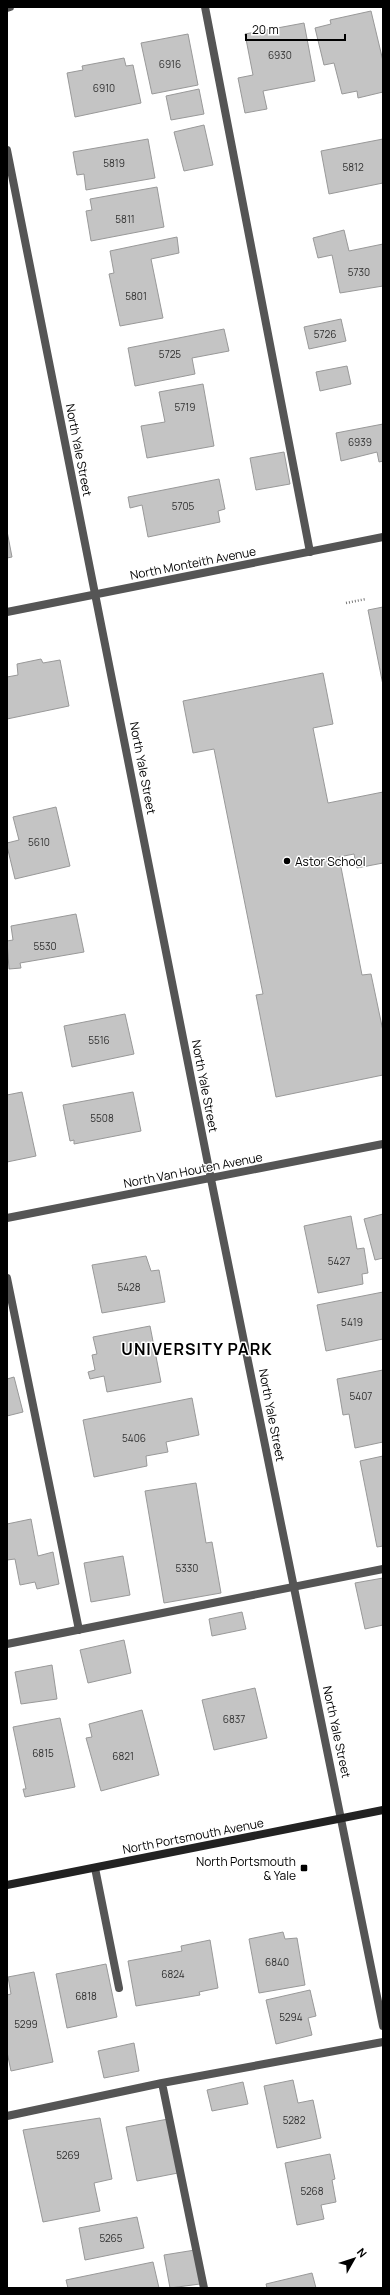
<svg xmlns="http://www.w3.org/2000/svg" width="390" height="2295" font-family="Manrope,sans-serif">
	<rect width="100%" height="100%" fill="#fff"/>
	<path fill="#c4c4c4" stroke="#999" d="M371 11 383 61V92L358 98 357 91 342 94 334 63 324 65 315 28 331 24 330 20Z
		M304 23 315 81 263 91 267 109 245 113 238 78 253 75 245 34Z
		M188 34 198 85 152 94 141 43Z
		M124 58 126 66 133 65 141 103 75 117 67 73 83 70 82 66Z
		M199 89 204 114 171 120 166 96Z
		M204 125 213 165 184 171 174 132Z
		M148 139 155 178 86 190 84 174 77 175 73 152Z
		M383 139V183L329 194 321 151Z
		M157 187 164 227 91 241 86 211 92 210 90 199Z
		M344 230 349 251 383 244V286L340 293 332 255 318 258 313 238Z
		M177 237 179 253 151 259 163 318 120 326 109 274 114 273 110 251Z
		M341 319 346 341 309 349 304 327Z
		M224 329 229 351 192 358 195 374 135 386 128 348Z
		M347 366 351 384 320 391 316 372Z
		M203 384 214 446 147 458 141 426 165 422 159 392Z
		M383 424V461L379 462 377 452 341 461 336 433Z
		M284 452 290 484 256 490 250 458Z
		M219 479 225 509 218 511 220 522 148 537 142 505 130 508 128 497Z
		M7 531 12 557 7 558Z
		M383 607V685L368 610Z
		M41 659 43 663 60 660 69 706 7 719V677L18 675 17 664Z
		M323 673 333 724 313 728 328 803 383 792V863L357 868 354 854 339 857 362 975 371 974 383 1031V1075L276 1097 256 995 263 994 214 749 193 753 183 701Z
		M56 807 70 866 15 879 7 846V843L19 840 13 817Z
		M76 914 84 952 20 963 21 968 9 969 7 941 13 940 11 926Z
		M125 1014 134 1054 72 1067 64 1026Z
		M22 1092 36 1156 7 1162V1095Z
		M133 1092 141 1131 74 1144V1140L70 1141 63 1105Z
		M383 1214V1258L375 1260 364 1219Z
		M351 1216 357 1249 364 1248 368 1273 362 1274 363 1284 318 1293 304 1226Z
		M146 1256 151 1271 159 1270 165 1302 102 1313 92 1265Z
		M383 1292V1339L326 1351 317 1305Z
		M150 1326 161 1382 107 1392 104 1376 90 1379 88 1372 95 1370 92 1355 97 1354 93 1337Z
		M383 1370V1442L355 1448 349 1414 343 1415 337 1379Z
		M14 1377 23 1412 7 1416V1379Z
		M192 1398 199 1435 166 1442 168 1452 146 1456 147 1466 94 1477 83 1420Z
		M383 1456V1546L377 1547 360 1461Z
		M196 1483 206 1543 212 1542 221 1593 164 1603 145 1491Z
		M31 1519 38 1556 53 1552 59 1584 37 1589 35 1582 20 1585 15 1559 7 1560V1524Z
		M123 1556 130 1595 91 1602 84 1563Z
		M383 1578V1625L365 1629 355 1583Z
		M242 1612 246 1629 212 1636 209 1619Z
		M124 1640 131 1673 88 1683 80 1650Z
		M52 1665 57 1699 21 1704 15 1672Z
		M255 1688 267 1738 214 1750 202 1700Z
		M142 1710 159 1775 101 1791 86 1738 92 1737 89 1724Z
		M60 1718 75 1787 25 1797 23 1789H26L13 1727Z
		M283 1932 285 1939 297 1938 305 1985 259 1993 249 1939Z
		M210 1940 218 1988 199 1992 200 1995 136 2006 128 1961 182 1951 181 1946Z
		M106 1964 117 2017 67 2028 56 1974Z
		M34 1972 53 2062 11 2071 7 2052V1995L11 1994 8 1977Z
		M310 1990 316 2016 308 2018 312 2035 276 2044 266 2000Z
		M134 2043 139 2071 104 2078 98 2051Z
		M293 2080 298 2103 313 2100 321 2138 277 2148 264 2086Z
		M243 2082 248 2104 212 2111 207 2090Z
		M100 2118 112 2179 94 2183 100 2211 43 2222 23 2130Z
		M168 2119 178 2173 137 2181 126 2127Z
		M330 2154 335 2179 332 2180 336 2202 321 2205 324 2219 297 2225 285 2163Z
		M137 2217 144 2248 85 2260 79 2228Z
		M195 2250 200 2284 170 2288 164 2255Z
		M153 2262 159 2288H68L66 2280Z
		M312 2273 316 2288H267L266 2284Z"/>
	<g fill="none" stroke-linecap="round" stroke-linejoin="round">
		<path stroke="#777" stroke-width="2.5" stroke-dasharray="1 2" stroke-linecap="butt" d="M346 603 366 599"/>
		<path stroke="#555" stroke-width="8" d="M205 7 310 552
			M7 1278 79 1630
			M7 1644 383 1569
			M95 1868 119 1988
			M162 2083 204 2288
			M7 2116 162 2083 383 2042"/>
		<path stroke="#555" stroke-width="8" d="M7 8 10 7
			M7 150 211 1179 383 2026
			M7 612 383 537
			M7 1218 383 1144"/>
		<path stroke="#222" stroke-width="8" d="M7 1885 383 1810"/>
	</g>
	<g fill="#000" stroke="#fff" stroke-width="1.5">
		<circle cx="287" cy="861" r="4"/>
		<rect x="300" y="1864" width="8" height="8" rx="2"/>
	</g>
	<g text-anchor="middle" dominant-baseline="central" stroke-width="3" stroke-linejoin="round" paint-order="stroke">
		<g font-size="10" fill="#313131">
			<text x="280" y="55">6930</text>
			<text x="170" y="64">6916</text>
			<text x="104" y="88">6910</text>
			<text x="114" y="163">5819</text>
			<text x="353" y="167">5812</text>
			<text x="125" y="219">5811</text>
			<text x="359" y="272">5730</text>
			<text x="136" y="296">5801</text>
			<text x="325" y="334">5726</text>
			<text x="170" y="354">5725</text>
			<text x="185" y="407">5719</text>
			<text x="360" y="442">6939</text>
			<text x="183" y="506">5705</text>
			<text x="39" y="842">5610</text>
			<text x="45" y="946">5530</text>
			<text x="99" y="1040">5516</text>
			<text x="102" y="1118">5508</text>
			<text x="339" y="1261">5427</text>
			<text x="129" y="1287">5428</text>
			<text x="352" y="1322">5419</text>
			<text x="361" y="1396">5407</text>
			<text x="134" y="1438">5406</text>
			<text x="187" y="1568">5330</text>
			<text x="234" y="1719">6837</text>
			<text x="43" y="1753">6815</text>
			<text x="123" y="1756">6821</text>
			<text x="277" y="1962">6840</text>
			<text x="173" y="1974">6824</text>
			<text x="86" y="1996">6818</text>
			<text x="291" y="2017">5294</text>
			<text x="26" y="2024">5299</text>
			<text x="294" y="2120">5282</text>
			<text x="68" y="2155">5269</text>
			<text x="312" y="2191">5268</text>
			<text x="111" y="2238">5265</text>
		</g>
		<g font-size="12" fill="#000" stroke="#fff">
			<text transform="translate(79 450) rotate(79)">North Yale Street</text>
			<text transform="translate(193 563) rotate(-11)">North Monteith Avenue</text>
			<text transform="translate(143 768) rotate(79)">North Yale Street</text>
			<text transform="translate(205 1086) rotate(79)">North Yale Street</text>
			<text transform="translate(193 1170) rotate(-11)">North Van Houten Avenue</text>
			<text transform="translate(272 1415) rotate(79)">North Yale Street</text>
			<text transform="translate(337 1732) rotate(78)">North Yale Street</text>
			<text transform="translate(193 1836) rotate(-11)">North Portsmouth Avenue</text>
		</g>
		<g font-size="12" fill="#000" stroke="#fff" text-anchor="start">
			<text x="295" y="861">Astor School</text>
			<text x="296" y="1861" text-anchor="end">North Portsmouth<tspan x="296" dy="14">&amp; Yale</tspan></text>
		</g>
		<g font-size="16" font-weight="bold" letter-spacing="1" fill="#000" stroke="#fff">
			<text x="197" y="1349">UNIVERSITY PARK</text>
		</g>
	</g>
	<rect width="390" height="2295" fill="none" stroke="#000000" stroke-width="16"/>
	<g transform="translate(354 2259) rotate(51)" stroke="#ffffff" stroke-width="3" paint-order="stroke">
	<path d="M0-3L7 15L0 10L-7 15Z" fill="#000000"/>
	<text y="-6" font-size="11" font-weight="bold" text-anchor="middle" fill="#000000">N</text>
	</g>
	<path d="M246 34v6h99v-6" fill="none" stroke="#000000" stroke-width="2"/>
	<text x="252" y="34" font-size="12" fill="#000000" stroke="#ffffff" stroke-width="3" paint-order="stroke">20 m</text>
</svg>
